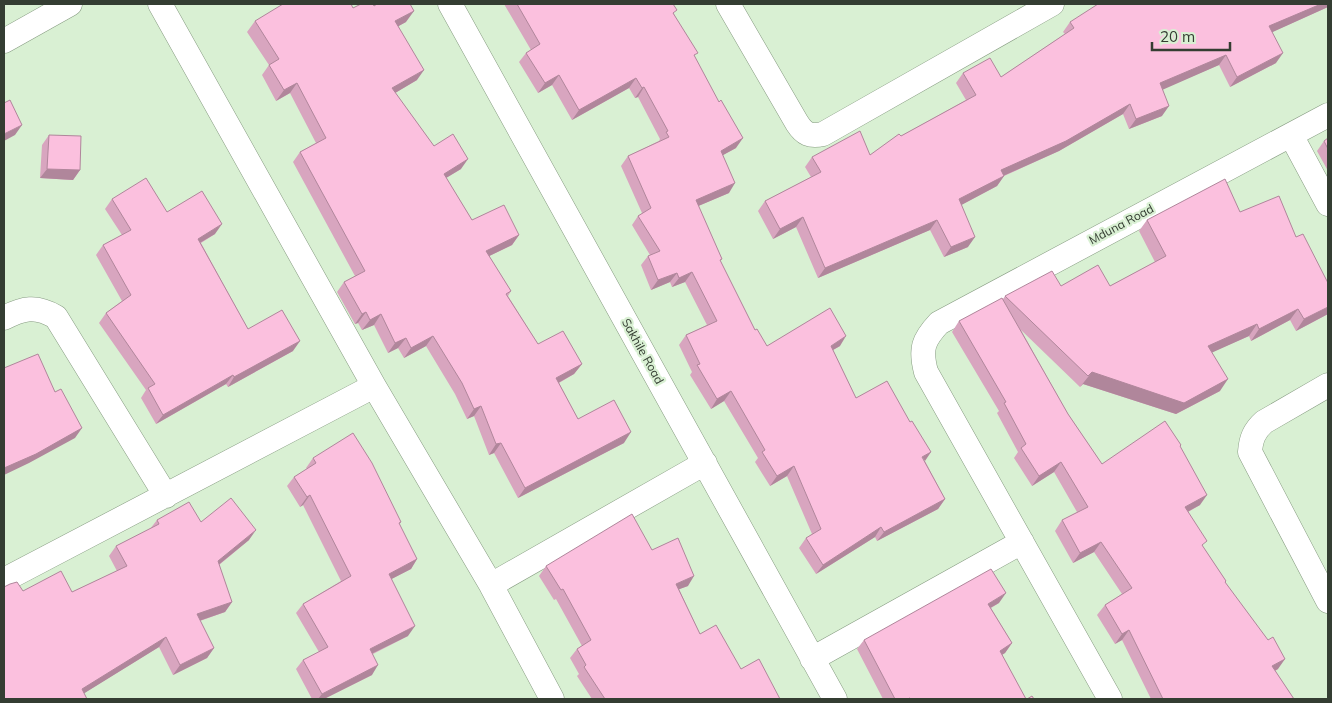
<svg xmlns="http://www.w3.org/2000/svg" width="1332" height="703" font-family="Mulish,sans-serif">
	<rect width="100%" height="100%" fill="#d9f0d3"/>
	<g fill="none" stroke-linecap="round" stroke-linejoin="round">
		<g stroke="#869b81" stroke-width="25">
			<path id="minor" d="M160 4 374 386 491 585 552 699
				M450 4 835 699
				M728 4 797 123C804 134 810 137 823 134L1052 4
				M4 41 70 4
				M1291 135 1328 204
				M4 318C23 308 36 305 56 317L166 496
				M1328 385 1264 422C1254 431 1251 439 1250 452L1328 601
				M4 580 374 386
				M491 585 705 463
				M812 659 1022 542
				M1110 699 926 372C920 349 923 340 939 323L1328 115"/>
		</g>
		<use href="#minor" stroke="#fff" stroke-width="24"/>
	</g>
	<path fill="#d8a5bf" d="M504 4H673L674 14 695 57 736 148 723 155 729 193 698 206 722 259 720 261 755 330 767 346H840L833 350 856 398 925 461 945 499 938 509 877 541 875 537 816 574 799 548 806 538 812 534 787 476 770 486 755 462 758 458 724 401 711 409 690 375 692 372 679 345 686 335 707 325 685 282 672 287 670 282 651 290 641 265 648 256 650 255 632 225 638 216 642 213 621 166 628 156 659 141 660 139 638 97 635 98 629 88 572 120 552 85 538 93 519 62 526 53 531 50Z
		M1328 4V7L1272 32 1276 63 1230 87 1219 65 1162 89V116L1129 129 1123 114 1059 151 1004 176 997 186 961 205 968 247 944 257 930 230 818 278 796 227 773 239 758 211 765 201 811 177 805 167 812 157 870 155 901 136 966 100 956 83 963 73 1001 77 1065 34 1063 32 1070 22Z
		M374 6 406 22 398 26 417 80 395 93 434 146 461 169 446 178 472 220 519 235 512 245 489 256 511 291 508 296 538 344 582 364 574 374 559 383 578 419 624 443 518 498 494 453 489 455 474 416 467 419 455 394 426 346 404 358 398 348 388 353 374 325 362 330 358 323 355 324 337 292 344 282 355 276 293 162 300 152 316 143 290 93 276 101 262 75 269 65 247 32 255 21Z
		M49 135 80 170 73 180 40 178 42 145Z
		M1328 138V171L1317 151 1324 141Z
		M112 199 167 212 215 234 201 243 248 329 293 351 228 387 226 384 156 424 141 398 146 390 99 323 106 313 122 301 96 255 103 245 122 235 105 209Z
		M1240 212 1328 314 1296 331 1290 320 1251 341 1249 336 1212 352 1220 391 1176 414 1083 384 1080 387 1021 330 1068 414 1102 464 1181 445 1180 447 1200 505 1188 512 1203 547 1226 581 1225 583 1278 669 1275 671 1294 699H1151L1122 640 1115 644 1097 615 1105 605 1122 594 1094 552 1073 563 1055 531 1062 520 1077 512 1054 472 1032 486 1014 458 1018 452 997 413 999 411 952 332 959 321 1003 299 1005 296 1061 286H1110L1155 262 1139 231 1147 220Z
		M313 458 401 522 399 525 417 559 411 569 391 579 408 636 373 654 372 675 324 699H312L296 669 303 660 319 652 296 613 303 604 341 581 303 505 300 507 287 486 294 477 307 469 306 468Z
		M157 520 201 522 249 540 219 565 232 602 225 612 200 621 214 648 207 658 173 675 159 647 84 693 23 591 72 592 117 571 109 556 116 546 150 529Z
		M652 550 688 586 679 589 700 634 741 669 780 699H592L577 676 579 674 570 658 577 649 582 646 556 599 554 600 539 576 546 566Z
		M999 603 991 608 1012 643 1005 653 1002 655 1026 699H883L857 649 864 640Z"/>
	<path fill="#b0869b" d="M1321 4H1328V7L1262 37 1269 26Z
		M414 11 406 22 388 32 395 21Z
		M1283 53 1276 63 1230 87 1237 77Z
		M1226 55 1219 65 1153 94 1160 83Z
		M424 70 417 80 385 99 392 88Z
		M559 75 552 85 538 93 545 83Z
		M636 78 629 88 572 120 579 110Z
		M297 83 290 93 276 101 284 90Z
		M644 87 638 97 635 98 642 88Z
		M1130 104 1123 114 1059 151 994 180 1001 170Z
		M1169 106 1162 116 1129 129 1136 119Z
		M22 125 15 135 4 141V134Z
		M743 138 736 148 714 160 721 151Z
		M468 159 461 169 436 184 444 174Z
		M47 169 80 170 73 180 40 178Z
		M1004 176 997 186 952 210 959 199Z
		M735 183 729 193 689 210 696 200Z
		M803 217 796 227 773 239 780 229Z
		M937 220 930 230 818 278 825 268Z
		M222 224 215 234 191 248 198 239Z
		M519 235 512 245 479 261 486 251Z
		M975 237 968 247 944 257 951 247Z
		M692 272 685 282 672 287 679 278Z
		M677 273 670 282 651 290 658 280Z
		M1328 307V314L1296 331 1304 319Z
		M1298 309 1290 320 1251 341 1259 329Z
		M366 312 358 323 355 324 362 314Z
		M381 314 374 325 362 330 370 320Z
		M1257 324 1249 336 1200 358 1208 346Z
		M433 336 426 346 404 358 411 348Z
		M846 336 840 346 824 355 831 346Z
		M406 338 398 348 388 353 395 343Z
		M300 341 293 351 228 387 234 377Z
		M582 364 574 374 549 388 556 378Z
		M1092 372 1228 379 1220 391 1176 414 1083 384 1080 387Z
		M233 375 226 384 156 424 163 415Z
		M731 391 724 401 711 409 717 399Z
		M481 406 474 416 467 419 474 409Z
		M82 428 75 438 29 463 4 475V468Z
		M631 432 624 443 518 498 525 488Z
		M501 443 494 453 489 455 496 444Z
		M931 452 925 461 922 457Z
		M1061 462 1054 472 1032 486 1039 476Z
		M794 466 787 476 770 486 777 476Z
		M310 495 303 505 300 507 307 497Z
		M1207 495 1200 505 1178 517 1185 507Z
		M945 499 938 509 877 541 884 532Z
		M881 527 875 537 816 574 823 565Z
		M256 530 249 540 211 571 218 561Z
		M1101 542 1094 552 1073 563 1080 553Z
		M417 559 411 569 382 584 389 574Z
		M694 576 688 586 669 593 676 584Z
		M1006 593 999 603 981 613 988 604Z
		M232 602 225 612 190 624 197 614Z
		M415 626 408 636 363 658 370 649Z
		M1129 630 1122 640 1115 644 1122 634Z
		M166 637 159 647 75 699 82 689Z
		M1012 643 1005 653 993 660 1000 651Z
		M214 648 207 658 173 675 180 665Z
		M1285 659 1278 669 1265 676 1272 666Z
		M378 665 372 675 324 699H318L322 694Z"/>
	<path fill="#fbc0de" stroke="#b0869b" d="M283 4H351L353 8 361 4H373L374 6 377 4H410L414 11 395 21 424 70 392 88 434 146 453 134 468 159 444 174 472 220 504 205 519 235 486 251 511 291 506 294 538 344 563 331 582 364 556 378 578 419 614 400 631 432 525 488 501 443 496 444 481 406 474 409 462 383 433 336 411 348 406 338 395 343 381 314 370 320 366 312 362 314 344 282 365 271 300 152 326 138 297 83 284 90 269 65 279 59 255 21Z
		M517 4H673L677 10 673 13 698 53 694 55 719 102 721 100 743 138 721 151 735 183 696 200 722 259 720 260 755 330 757 329 767 346 830 308 846 336 831 346 856 398 887 381 910 422 912 421 931 452 922 457 945 499 884 532 881 527 823 565 806 538 821 529 794 466 777 476 762 452 765 450 731 391 717 399 697 365 700 364 686 335 717 321 692 272 679 278 677 273 658 280 648 256 660 251 638 216 651 208 628 156 669 137 666 132 668 131 644 87 642 88 636 78 579 110 559 75 545 83 526 53 540 44Z
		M1098 4H1321L1269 26 1283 53 1237 77 1226 55 1160 83 1169 106 1136 119 1130 104 1066 141 1001 170 1004 176 959 199 975 237 951 247 937 220 825 268 803 217 780 229 765 201 821 172 812 157 860 131 870 155 899 134 901 136 976 95 963 73 990 58 1001 77 1074 28 1070 22Z
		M10 100 22 125 4 134V103Z
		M49 135 81 136 80 170 47 169Z
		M1328 138V149L1324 141Z
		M146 178 167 212 202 191 222 224 198 239 248 329 282 310 300 341 234 377 233 375 163 415 148 388 155 384 106 313 131 295 103 245 131 230 112 199Z
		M1225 179 1240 212 1279 196 1296 237 1303 234 1328 283V307L1304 319 1298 309 1259 329 1257 324 1208 346 1228 379 1184 403 1092 372 1088 376 1005 296 1052 271 1061 286 1098 265 1110 286 1166 256 1147 220Z
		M1002 298 1068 414 1102 464 1165 421 1181 445 1180 446 1207 495 1185 507 1207 541 1202 545 1226 581 1225 582 1268 640 1273 637 1285 659 1272 666 1294 699H1163L1129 630 1122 634 1105 605 1132 588 1101 542 1080 553 1062 520 1088 507 1061 462 1039 476 1021 448 1026 444 1004 403 1006 402 959 321Z
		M38 354 55 392 61 389 82 428 36 454 4 468V368Z
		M353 433 372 463 401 522 399 523 417 559 389 574 415 626 370 649 378 665 322 694 303 660 328 647 303 604 351 576 310 495 307 497 294 477 316 463 313 458Z
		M231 498 256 530 218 561 232 602 197 614 214 648 180 665 166 637 82 689 87 699H4V587L10 584 17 582 23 591 61 571 72 592 127 566 116 546 159 524 157 520 189 502 201 522Z
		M632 514 652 550 678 538 694 576 676 584 700 634 716 625 741 669 759 659 780 699H605L584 667 586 665 577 649 591 640 563 589 561 590 546 566Z
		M991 569 1006 593 988 604 1012 643 1000 651 1026 699H911L910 698 907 699H895L864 640Z
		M1032 696 1034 699H1027Z"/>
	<g text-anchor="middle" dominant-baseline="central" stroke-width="4.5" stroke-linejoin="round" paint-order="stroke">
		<g font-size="12" fill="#343d32" stroke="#d9f0d3">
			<text transform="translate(1121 224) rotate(-28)">Mduna Road</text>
			<text transform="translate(643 351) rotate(61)">Sakhile Road</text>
		</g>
	</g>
	<rect width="1332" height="703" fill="none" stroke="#343d32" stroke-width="10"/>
	<path d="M1152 42v8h78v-8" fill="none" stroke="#343d32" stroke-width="2.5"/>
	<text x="1160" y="42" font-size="15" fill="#343d32" stroke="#d9f0d3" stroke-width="4" paint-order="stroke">20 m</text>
</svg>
